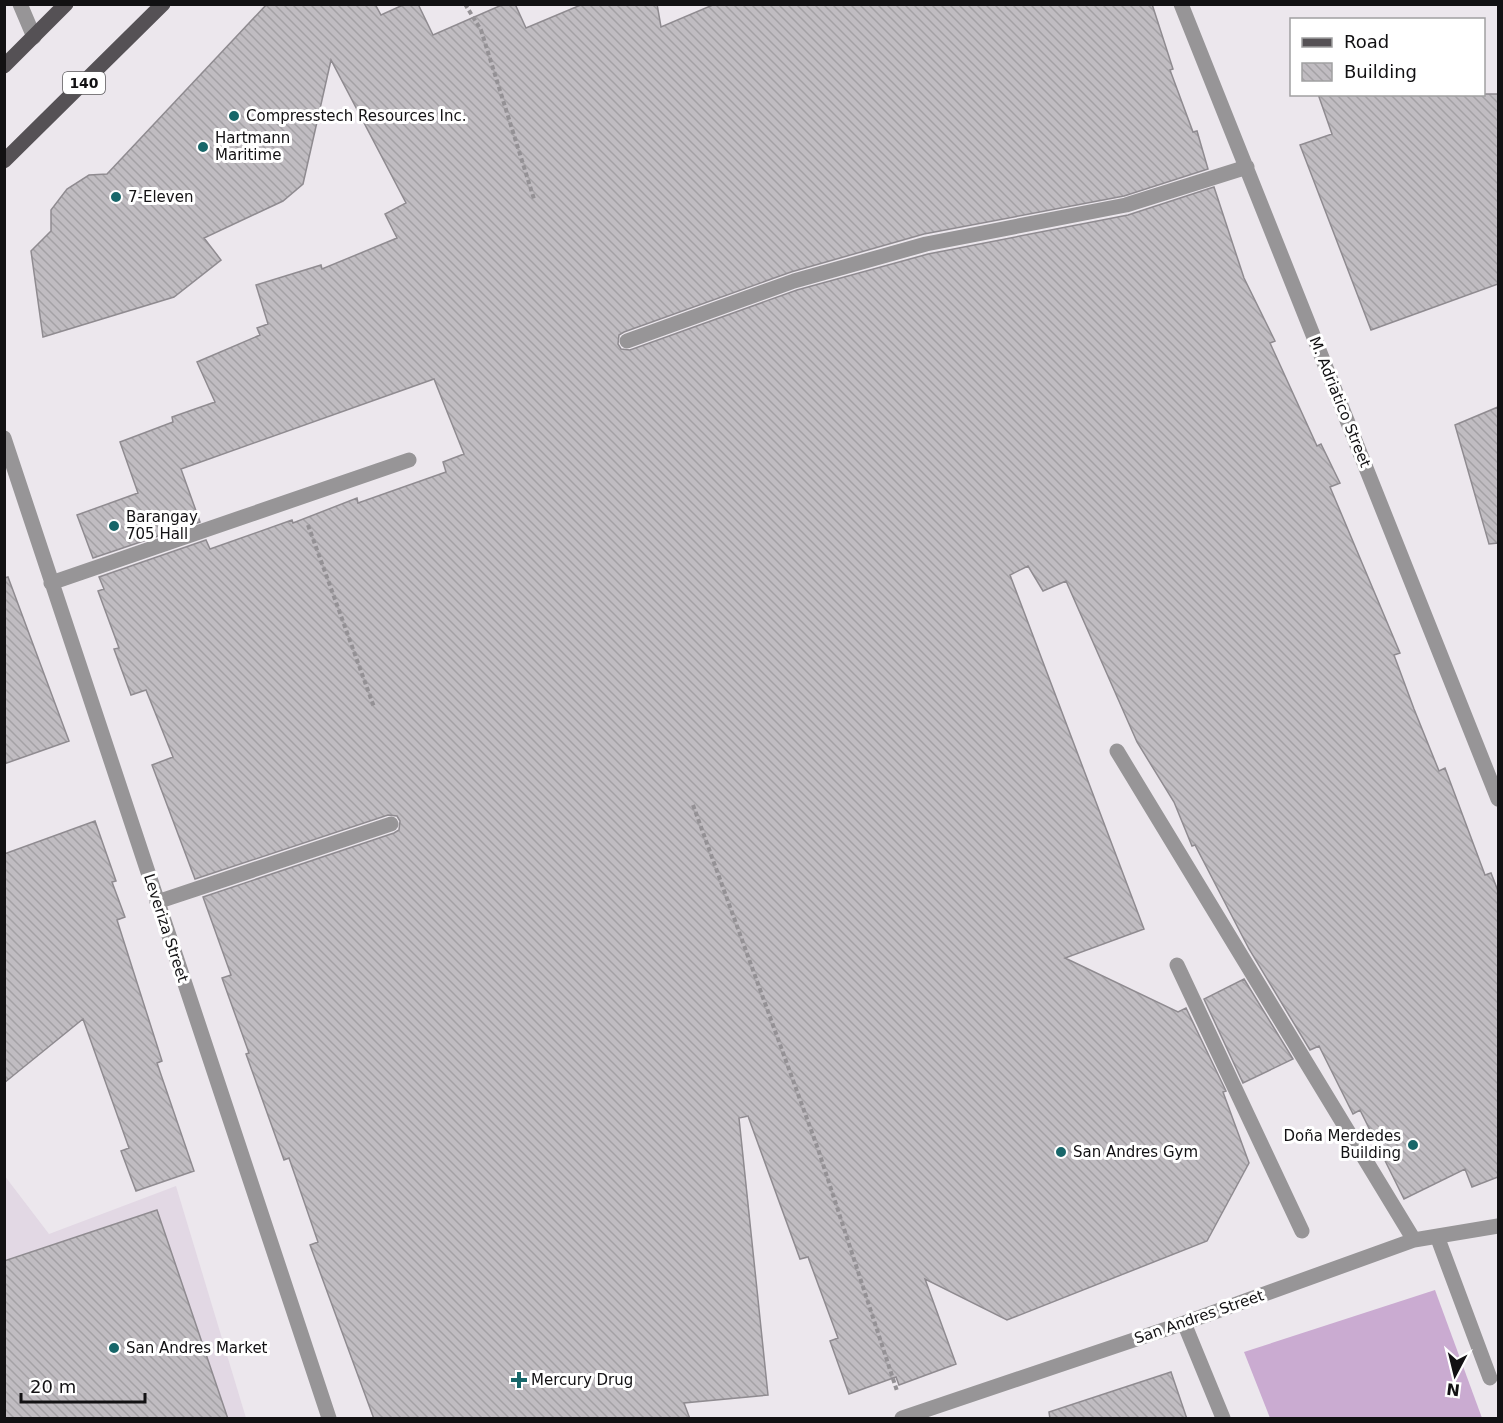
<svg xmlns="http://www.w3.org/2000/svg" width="1503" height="1423" font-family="'DejaVu Sans',sans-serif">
	<defs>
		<pattern id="building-back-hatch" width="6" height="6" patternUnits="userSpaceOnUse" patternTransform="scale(1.5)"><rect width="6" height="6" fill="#c0bcc1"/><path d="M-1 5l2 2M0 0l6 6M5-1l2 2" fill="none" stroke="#a4a1a5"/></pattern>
	</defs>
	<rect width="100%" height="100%" fill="#ece7ed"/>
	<path fill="#e2d8e4" d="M4 1175 49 1234 176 1186 246 1418H5Z"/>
	<path fill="#caabd1" d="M1435 1290 1482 1418H1270L1244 1352Z"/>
	<path fill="url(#building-back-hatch)" stroke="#8f8b90" stroke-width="1.5" d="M267 4H375L381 15 405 4H418L433 35 504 4H515L526 28 583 4H657L661 27 715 4H1152L1173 69 1170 70 1193 132 1197 131 1208 169 1124 196 924 234 791 272 624 332 619 335 618 344 621 349 630 350 797 290 928 254 1128 215 1214 187 1244 278 1275 341 1270 343 1317 446 1321 444 1340 483 1330 487 1400 653 1394 655 1414 709 1439 771 1445 768 1485 875 1491 873 1498 891V1177L1472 1187 1465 1169 1404 1199 1360 1110 1353 1114 1319 1046 1310 1050 1249 949 1195 845 1192 846 1174 802 1137 742 1066 581 1043 591 1028 566 1010 575 1144 929 1065 958 1178 1012 1186 1008 1226 1091 1223 1092 1249 1163 1207 1241 1007 1320 925 1279 956 1364 899 1385 896 1377 849 1394 830 1341 838 1338 808 1257 800 1259 748 1116 739 1118 768 1395 684 1403 690 1419H374L310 1245 318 1242 289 1158 284 1160 246 1054 249 1053 222 978 231 975 203 897 394 833 399 830 400 821 397 816 388 815 195 879 152 765 173 757 146 690 131 695 114 649 119 648 98 591 104 589 99 577 206 540 210 549 292 520 293 523 357 498 358 503 446 472 443 462 464 454 434 379 181 469 200 522 93 558 77 515 138 493 120 442 173 422 172 417 215 402 197 362 260 335 257 328 268 324 256 285 321 265 322 269 397 238 385 214 406 203 331 60 303 184 283 201 204 238 221 260 174 297 43 337 31 251 51 231V210L67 189 89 175 107 174Z
		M1318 94H1498V284L1371 330 1300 145 1332 134Z
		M1498 407V543L1489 544 1455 425Z
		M8 577 69 741 4 764V578Z
		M95 821 116 881 112 882 125 917 117 920 162 1061 157 1063 194 1171 136 1191 121 1151 129 1148 83 1019 4 1083V854Z
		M1244 979 1293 1059 1243 1083 1204 999Z
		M157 1210 228 1419H4V1261Z
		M1171 1372 1187 1419H1050L1049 1412Z"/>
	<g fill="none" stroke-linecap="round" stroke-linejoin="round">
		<path stroke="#949195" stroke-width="4" stroke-dasharray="4.5 3" stroke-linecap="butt" d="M465 4 481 30 534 199
			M308 525 374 707
			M693 805 818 1149 897 1391"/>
		<path stroke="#979597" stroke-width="15" d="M20 4 34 37
			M1181 4 1498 799
			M627 341 794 281 926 244 1126 205 1247 167
			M4 438 329 1418
			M51 583 409 460
			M1117 751 1414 1240
			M157 902 391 824
			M1177 965 1302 1231
			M1437 1236 1490 1378
			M1184 1323 1223 1418
			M902 1418 1184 1323 1414 1240 1498 1226"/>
		<path stroke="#555155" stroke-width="15" d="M4 66 66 4
			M4 161 163 4"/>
	</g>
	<g fill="#176669" stroke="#fff" stroke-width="2">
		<circle cx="234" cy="116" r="6"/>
		<circle cx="203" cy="147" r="6"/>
		<circle cx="116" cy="197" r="6"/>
		<circle cx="114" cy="526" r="6"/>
		<circle cx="1413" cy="1145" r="6"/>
		<circle cx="1061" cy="1152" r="6"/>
		<circle cx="114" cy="1348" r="6"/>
		<path d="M516 1371h6v6h6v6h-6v6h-6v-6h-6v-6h6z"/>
	</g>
	<g text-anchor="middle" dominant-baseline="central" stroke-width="6" stroke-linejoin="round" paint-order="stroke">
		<rect fill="#fff" stroke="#59585a" stroke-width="1.5" x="63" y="72" width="42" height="22" rx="4.5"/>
		<g font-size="14" font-weight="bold" fill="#121113">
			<text x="84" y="83">140</text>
		</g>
		<g font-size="15" fill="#121113" stroke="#fff" text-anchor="start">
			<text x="246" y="116">Compresstech Resources Inc.</text>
			<text x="215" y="138">Hartmann<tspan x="215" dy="17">Maritime</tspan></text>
			<text x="128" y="197">7-Eleven</text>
			<text x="126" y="517">Barangay<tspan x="126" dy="17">705 Hall</tspan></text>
			<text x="1401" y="1136" text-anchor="end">Doña Merdedes<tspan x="1401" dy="17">Building</tspan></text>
			<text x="1073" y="1152">San Andres Gym</text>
			<text x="126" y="1348">San Andres Market</text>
			<text x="531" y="1380">Mercury Drug</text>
		</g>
		<g font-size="15" fill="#121113" stroke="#fff">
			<text transform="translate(1340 402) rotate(68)">M. Adriatico Street</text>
			<text transform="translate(166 928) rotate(72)">Leveriza Street</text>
			<text transform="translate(1199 1317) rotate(-19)">San Andres Street</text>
		</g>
	</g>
	<rect width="1503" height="1423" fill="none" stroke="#121113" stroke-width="12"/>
	<rect x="1290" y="18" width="195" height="78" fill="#ffffff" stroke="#a0a0a1" stroke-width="1.5"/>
	<rect x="1302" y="38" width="30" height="9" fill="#555155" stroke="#a0a0a1" stroke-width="1.5"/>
	<text x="1344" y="48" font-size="18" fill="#121113">Road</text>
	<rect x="1302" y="63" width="30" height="18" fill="url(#building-back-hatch)" stroke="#a0a0a1" stroke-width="1.5"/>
	<text x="1344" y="78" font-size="18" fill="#121113">Building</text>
	<g transform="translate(1455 1375) rotate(187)" stroke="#ffffff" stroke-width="4.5" paint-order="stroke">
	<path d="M0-4.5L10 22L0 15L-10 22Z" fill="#121113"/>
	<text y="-9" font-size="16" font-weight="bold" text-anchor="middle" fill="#121113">N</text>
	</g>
	<path d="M21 1393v9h124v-9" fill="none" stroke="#121113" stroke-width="3"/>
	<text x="30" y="1393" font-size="18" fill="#121113" stroke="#ffffff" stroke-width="4.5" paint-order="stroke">20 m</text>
</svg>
